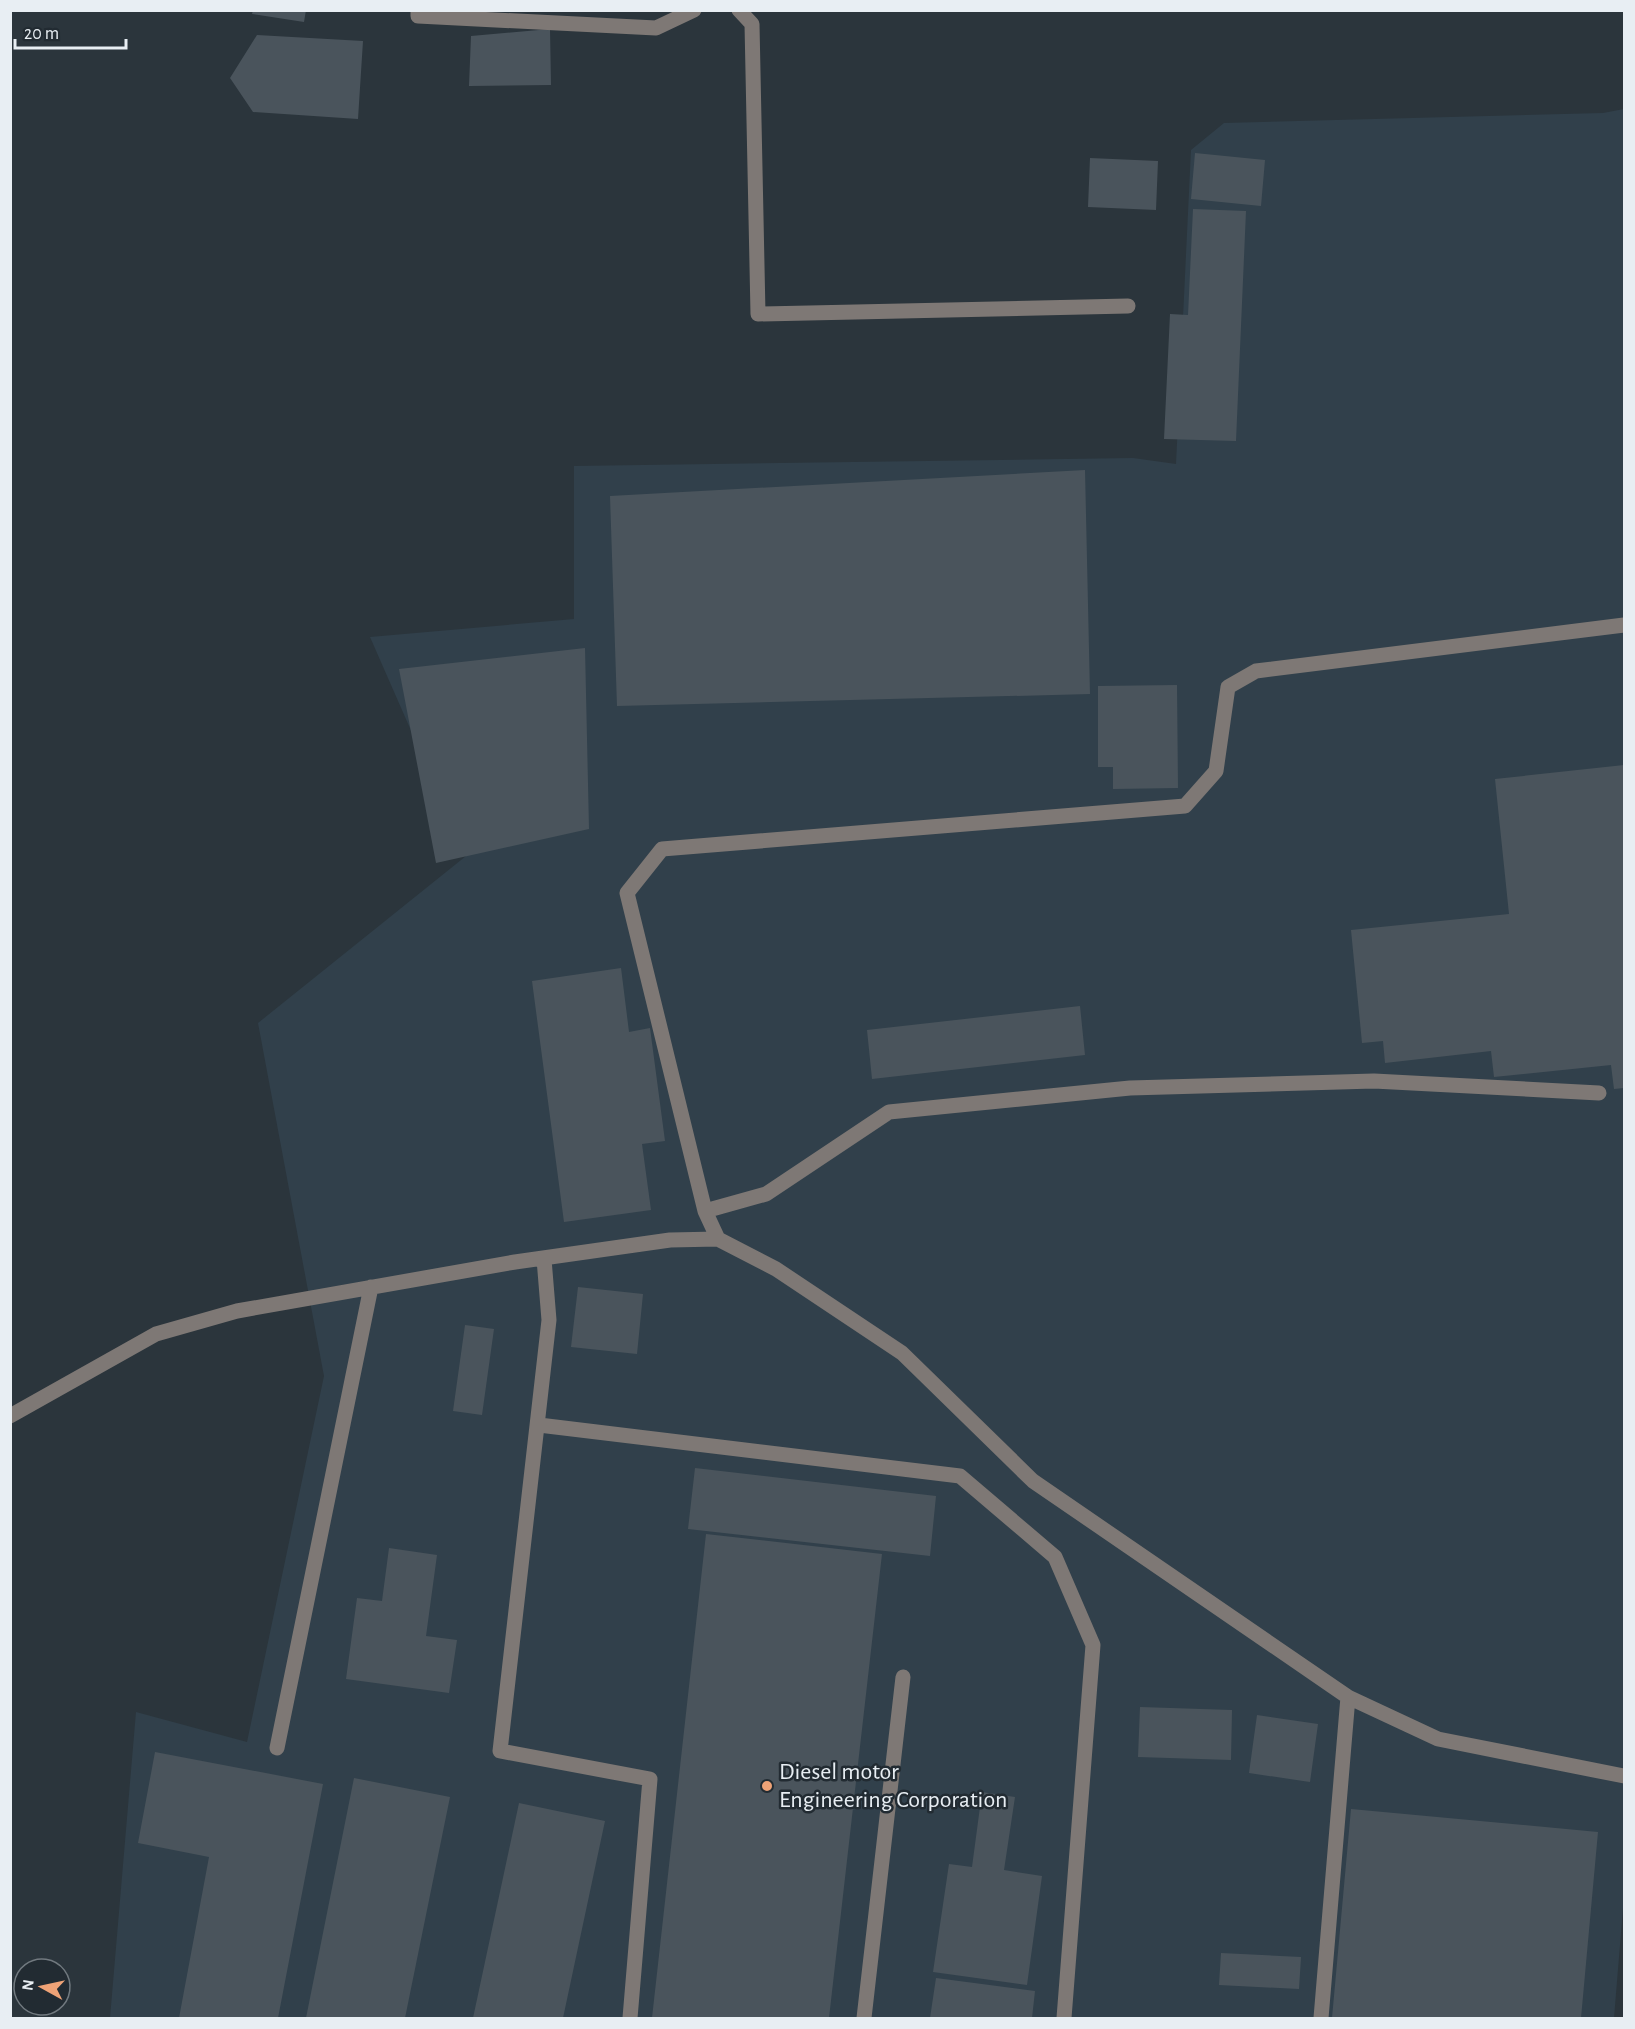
<svg xmlns="http://www.w3.org/2000/svg" width="1635" height="2029" font-family="'Alegreya Sans',sans-serif">
	<rect width="100%" height="100%" fill="#2b353c"/>
	<path fill="#31404b" d="M1624 109V1896L1614 2018H110L136 1712 247 1742 324 1376 258 1023 466 856 370 637 574 619V466L1133 458 1176 464 1191 150 1224 123 1603 113Z"/>
	<path fill="#4a545c" d="M253 10H306L304 22 252 14Z
		M550 29 551 85 469 86 471 36Z
		M257 35 363 41 358 119 253 112 230 78Z
		M1195 153 1265 160 1261 206 1191 199Z
		M1090 158 1158 161 1156 210 1088 207Z
		M1193 209 1246 211 1236 441 1164 439 1170 314 1188 315Z
		M1085 470 1090 694 617 706 610 496Z
		M585 648 589 829 436 863 399 669Z
		M1177 685 1178 788 1113 789V767H1098V686Z
		M1624 765V1088L1614 1089 1611 1065 1494 1077 1491 1051 1385 1063 1383 1041 1362 1043 1351 930 1509 914 1495 779Z
		M621 968 629 1032 650 1028 665 1141 642 1144 651 1210 564 1222 532 981Z
		M1080 1006 1085 1055 872 1079 867 1030Z
		M578 1287 643 1294 637 1354 571 1347Z
		M465 1325 494 1329 482 1415 453 1411Z
		M695 1468 936 1496 930 1556 688 1529Z
		M706 1534 882 1554 829 2018H652Z
		M389 1548 437 1555 426 1636 457 1640 449 1693 346 1679 357 1598 382 1601Z
		M1140 1707 1232 1710 1231 1760 1138 1757Z
		M1257 1715 1318 1724 1310 1782 1249 1773Z
		M155 1752 323 1784 278 2018H179L209 1857 138 1843Z
		M354 1778 450 1797 405 2018H306Z
		M982 1792 1015 1797 1004 1870 1042 1876 1027 1985 933 1972 949 1864 972 1867Z
		M519 1803 605 1821 563 2018H473Z
		M1351 1809 1598 1832 1581 2018H1332Z
		M1221 1953 1301 1957 1299 1989 1219 1985Z
		M936 1978 1035 1991 1032 2018H930Z"/>
	<g fill="none" stroke-linecap="round" stroke-linejoin="round">
		<path stroke="#7e7875" stroke-width="15" d="M418 10V16L656 28 694 10
			M739 10 752 24 758 314 1128 306
			M705 1211 766 1194 889 1112 1130 1088 1374 1081 1599 1093
			M718 1239 705 1211 627 893 662 849 1185 806 1216 771 1228 687 1256 671 1624 625
			M544 1259 549 1320 500 1751 650 1779 630 2018
			M10 1416 156 1334 237 1311 515 1262 670 1240 718 1239 776 1269 902 1353 1033 1481 1348 1697 1438 1739 1624 1776
			M539 1425 960 1476 1055 1557 1093 1645 1064 2018
			M277 1748 371 1287
			M864 2018 903 1677
			M1321 2018 1348 1697"/>
	</g>
	<circle fill="#efa377" stroke="#222b32" stroke-width="2" cx="767" cy="1786" r="6"/>
	<g text-anchor="middle" dominant-baseline="central" stroke-width="5" stroke-linejoin="round" paint-order="stroke">
		<g font-size="24" fill="#e8eef3" stroke="#222b32" text-anchor="start">
			<text x="779" y="1772">Diesel motor<tspan x="779" dy="28">Engineering Corporation</tspan></text>
		</g>
	</g>
	<rect width="1635" height="2029" fill="none" stroke="#e8eef3" stroke-width="24"/>
	<g transform="translate(42 1987) rotate(278)"><circle r="28" fill="#222b32" stroke="#71797f" stroke-width="1.5"/>
	<path d="M0-4.5L10 22L0 15L-10 22Z" fill="#efa377"/>
	<text y="-9" font-size="16" font-weight="bold" text-anchor="middle" fill="#e8eef3">N</text>
	</g>
	<path d="M15 39v9h111v-9" fill="none" stroke="#e8eef3" stroke-width="3"/>
	<text x="24" y="39" font-size="18" fill="#e8eef3" stroke="#222b32" stroke-width="4.5" paint-order="stroke">20 m</text>
</svg>
